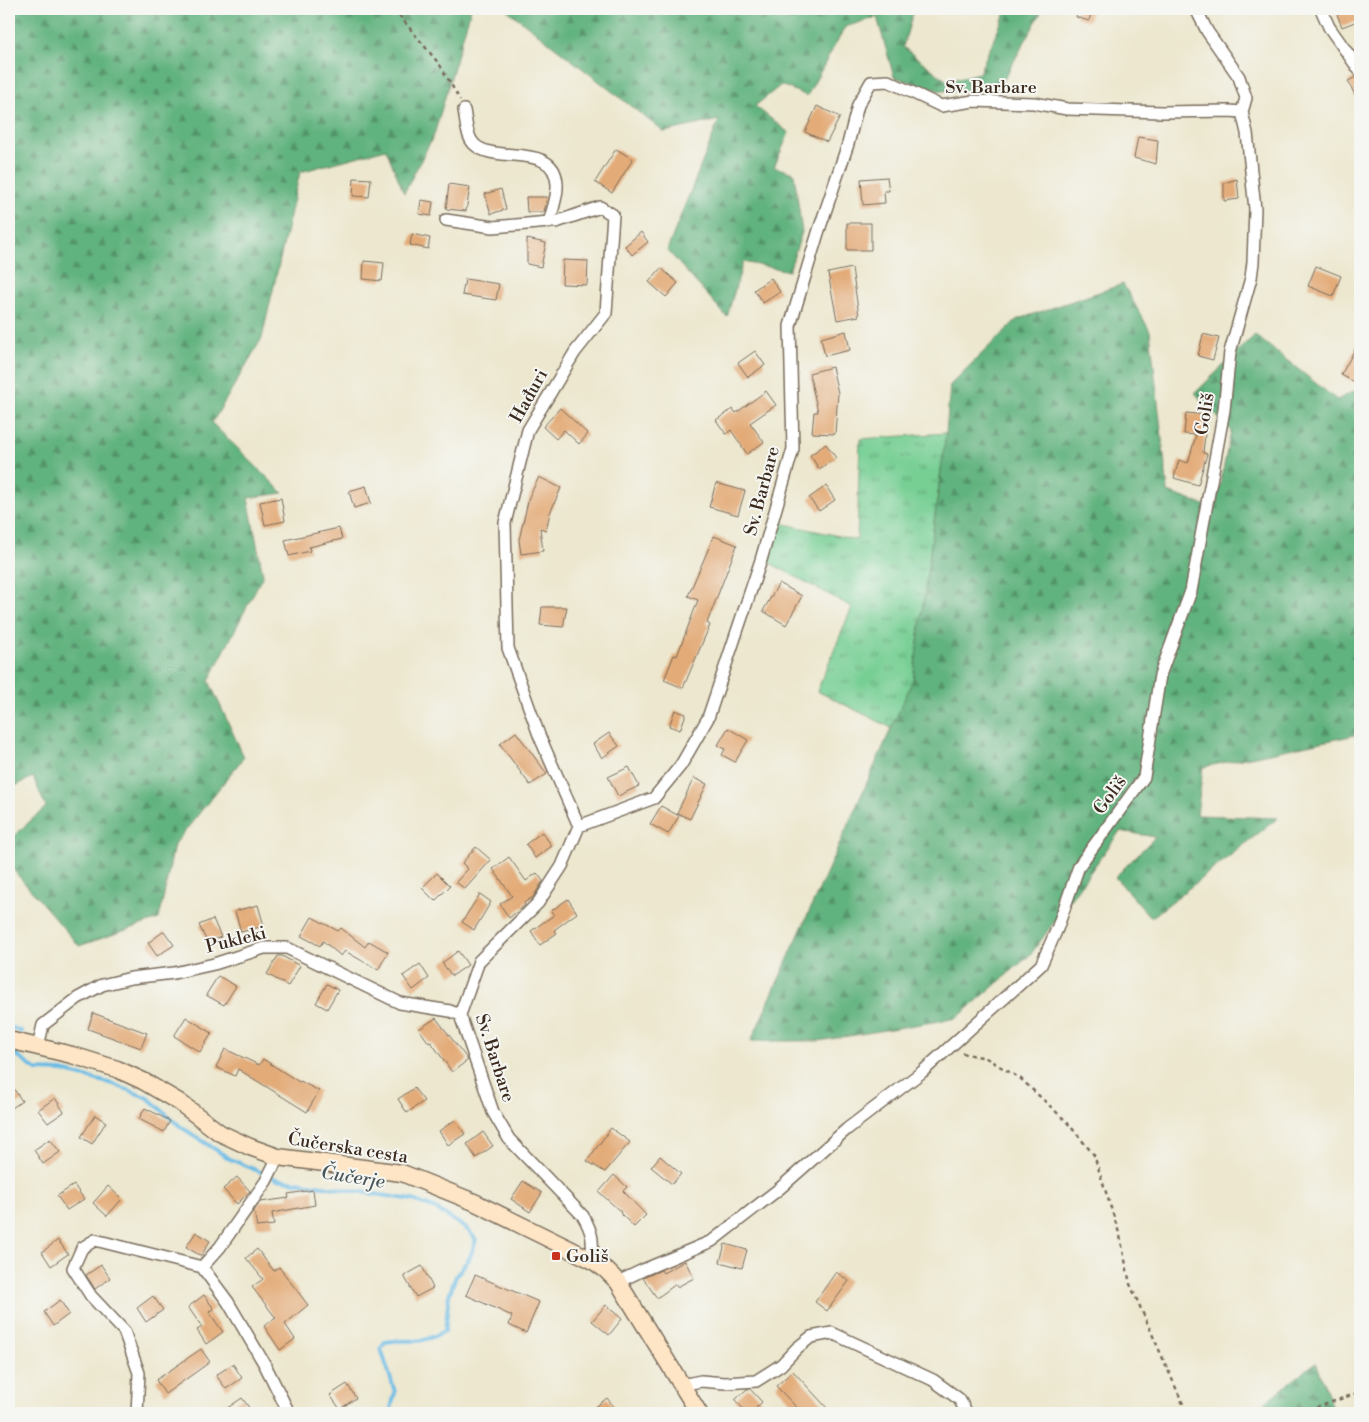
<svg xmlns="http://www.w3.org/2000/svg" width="1369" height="1422" font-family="'Libre Bodoni',serif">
	<defs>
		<pattern id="grass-tufts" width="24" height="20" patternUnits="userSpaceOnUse" patternTransform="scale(1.25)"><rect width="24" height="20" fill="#77cf94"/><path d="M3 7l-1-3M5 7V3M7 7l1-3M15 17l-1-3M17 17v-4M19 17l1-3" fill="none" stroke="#63a878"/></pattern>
		<pattern id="forest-firs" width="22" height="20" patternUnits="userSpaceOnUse" patternTransform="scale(1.25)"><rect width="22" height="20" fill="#61b27e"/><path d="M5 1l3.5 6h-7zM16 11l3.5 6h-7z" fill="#519167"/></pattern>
	</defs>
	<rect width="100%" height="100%" fill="#f6f6f2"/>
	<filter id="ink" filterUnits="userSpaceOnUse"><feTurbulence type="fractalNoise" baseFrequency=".02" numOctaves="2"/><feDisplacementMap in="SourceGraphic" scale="10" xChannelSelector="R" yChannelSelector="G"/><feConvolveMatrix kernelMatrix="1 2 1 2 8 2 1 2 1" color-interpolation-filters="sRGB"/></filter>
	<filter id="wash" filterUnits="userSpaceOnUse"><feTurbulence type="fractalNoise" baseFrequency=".0096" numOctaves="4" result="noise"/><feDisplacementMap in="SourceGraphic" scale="20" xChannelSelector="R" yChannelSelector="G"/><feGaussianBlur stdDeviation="1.12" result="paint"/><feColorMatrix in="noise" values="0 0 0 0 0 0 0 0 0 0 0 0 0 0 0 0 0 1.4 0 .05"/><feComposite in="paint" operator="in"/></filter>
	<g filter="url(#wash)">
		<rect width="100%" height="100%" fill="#ece7ce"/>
		<path fill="url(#grass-tufts)" stroke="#597c59" d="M946 433 913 680 892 728 817 691 852 607 768 562 780 523 857 540 860 439Z"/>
		<path fill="url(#forest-firs)" stroke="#4e6e4e" d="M9 9H471L434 135 404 193 386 149 300 172 262 338 212 423 283 493 248 498 263 575 209 681 244 757 174 845 159 919 79 946 9 865V840L46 807 33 777 9 789Z
			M506 9H914L903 47 947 81 979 73 1007 9H1043L999 88 941 91 894 77 877 17 845 27 807 96 781 85 755 106 789 133 774 167 794 173 802 232 789 271 743 262 727 317 667 250 719 120 664 132Z
			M1123 284 1150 331 1168 492 1215 509 1231 431 1195 393 1255 335 1337 400 1360 388V734L1203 767 1197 815 1278 818 1151 918 1115 877 1155 837 1120 831 1031 954 957 1018 819 1041H751L913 680 946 433 950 385 1016 320Z
			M1316 1362 1335 1413H1252Z"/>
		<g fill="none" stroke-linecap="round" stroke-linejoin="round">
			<path stroke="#69bbe5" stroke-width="4" d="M9 1027 21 1031V1032
				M16 1051 17 1056 36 1070 62 1071 113 1084 148 1098 181 1127 230 1159 256 1170 277 1179 413 1200 438 1210 468 1230 476 1240 470 1257 456 1276 449 1295 445 1331C437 1335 428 1340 418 1341 406 1341 396 1340 385 1342L381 1349 395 1392 390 1413"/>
		</g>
		<g id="blocks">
			<path fill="#e3ab78" d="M1078 9H1092L1089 21 1076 17Z
				M1335 9H1357L1360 20 1342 27Z
				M1356 77 1360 78V105L1348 81Z
				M817 106 840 117 827 142 805 132Z
				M1138 137 1158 140 1156 164 1134 158Z
				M616 149 633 159 612 193 595 182Z
				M887 177 889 191H884L885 203 863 205 861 179Z
				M354 178 371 179 369 197 353 196Z
				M1237 179 1239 199 1224 201V183Z
				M449 184 470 187 466 211 446 209Z
				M501 189 506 209 491 214 485 194Z
				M526 197H547L544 212H527Z
				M421 200 433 202 431 216 419 214Z
				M847 223H871V250H847Z
				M641 232 648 242 632 255 625 246Z
				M412 234 430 238 428 249 410 245Z
				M527 239 546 243 541 267 527 264Z
				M563 260 588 261 587 285 562 284Z
				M364 261 384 263 382 281 363 279Z
				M1316 266 1341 276 1333 296 1308 286Z
				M661 268 678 283 666 297 649 282Z
				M852 268 859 316 837 320 828 273Z
				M771 278 780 292 763 303 754 290Z
				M465 279 499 284 496 300 462 295Z
				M846 331 850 350 825 356 821 338Z
				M1203 334 1219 338 1213 360 1198 356Z
				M1360 340V385L1341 375Z
				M755 351 765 365 748 377 738 363Z
				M832 367 838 393 835 434 812 433 814 412H818L809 373Z
				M766 391 776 405 750 423 764 442 747 454 731 430 726 434 716 420 733 409 736 413Z
				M560 408 588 434 579 444 564 430 556 439 543 427Z
				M1186 413 1207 415 1203 453 1207 454 1198 485 1174 478 1179 460 1188 463 1196 435 1184 434Z
				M826 444 836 458 819 469 810 455Z
				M539 477 561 488 550 513 546 530 540 528 543 551 521 554 519 540 529 497Z
				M716 483 745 491 738 515 709 507Z
				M366 486 371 503 354 508 349 491Z
				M826 486 835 500 819 511 809 498Z
				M281 498 285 521 265 525 260 502Z
				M339 528 342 539 309 547 310 551 289 556 285 540Z
				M714 536 737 545 707 623 710 625 683 688 664 680 674 655 677 656 698 600 688 596Z
				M779 583 802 596 786 625 763 611Z
				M542 607H567L563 627 540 625Z
				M675 710 686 714 680 730 669 726Z
				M728 728 748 740 735 762 722 755 725 749 718 745Z
				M516 732 547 774 530 785 500 744Z
				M609 733 619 746 602 758 593 744Z
				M629 767 639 786 618 796 608 777Z
				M694 778 707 784 690 819 677 813Z
				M661 806 679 816 668 834 650 824Z
				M542 832 552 846 535 858 526 844Z
				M476 847 491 860 465 889 456 882 468 869 462 863Z
				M509 857 526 881 537 873 543 881 533 897 524 903 525 905 509 918 500 904 512 896 493 869Z
				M437 873 450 886 435 901 422 888Z
				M480 894 491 902 474 930 462 922Z
				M568 899 577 913 554 930 557 933 540 945 531 931 554 915 551 911Z
				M258 905 264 926 241 932 235 911Z
				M312 917 338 931 341 928 365 947 369 941 388 952 378 970 345 951 341 956 323 941 320 946 301 936Z
				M213 919 221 937 207 942 199 925Z
				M164 931 174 945 157 956 148 943Z
				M458 951 468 965 452 976 442 963Z
				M278 956H282L300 966 288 986 267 974Z
				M420 964 429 978 413 990 403 976Z
				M218 976 236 986 224 1005 206 995Z
				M327 984 338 990 327 1009 316 1003Z
				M93 1013 147 1033 141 1048 88 1029Z
				M186 1017 212 1033 200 1052 174 1036Z
				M436 1018 468 1060 452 1072 431 1042 429 1043 419 1029Z
				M225 1049 259 1065 263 1059 299 1082 300 1081 319 1091 307 1112 238 1069 235 1076 216 1067Z
				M9 1082 22 1101 9 1110Z
				M414 1088 424 1101 407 1113 398 1099Z
				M55 1098 64 1112 48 1123 38 1110Z
				M145 1108 170 1121 164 1132 139 1119Z
				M95 1115 106 1122 92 1144 81 1137Z
				M455 1120 465 1134 448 1145 439 1131Z
				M611 1128 630 1142 605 1172 587 1161Z
				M483 1132 493 1146 476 1158 467 1144Z
				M50 1139 60 1152 43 1164 34 1150Z
				M660 1156 681 1174 672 1184 651 1167Z
				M614 1175 627 1187 623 1191 646 1215 634 1227 620 1213 621 1212 599 1192Z
				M237 1177 250 1191 237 1204 223 1189Z
				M523 1181 542 1193 530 1212 511 1199Z
				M74 1185 84 1199 67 1210 57 1196Z
				M108 1186 122 1199 107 1216 93 1203Z
				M313 1190 315 1205 272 1213 274 1225 257 1227 254 1211 260 1202 289 1198 288 1194Z
				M196 1232 210 1241 201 1256 186 1247Z
				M58 1240 68 1254 51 1266 42 1252Z
				M725 1244 747 1250 742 1268 720 1262Z
				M257 1249 274 1271 279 1267 308 1305 285 1324 295 1339 280 1350 264 1326 276 1318 252 1287 263 1279 246 1258Z
				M685 1261 694 1278 677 1287 676 1284 657 1298 643 1278 661 1270 663 1273Z
				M101 1265 110 1278 95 1289 86 1275Z
				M422 1266 433 1288 416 1297 404 1276Z
				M836 1272 849 1281 827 1311 815 1302Z
				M475 1275 539 1302 526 1333 509 1325 512 1316 466 1295Z
				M204 1295 214 1309 209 1312 223 1332 206 1344 197 1330 202 1327 188 1307Z
				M153 1296 163 1310 146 1322 137 1308Z
				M60 1300 69 1314 53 1326 44 1312Z
				M606 1305 622 1319 609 1335 592 1321Z
				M201 1349 210 1362 165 1394 156 1380Z
				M233 1364 242 1378 226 1389 216 1375Z
				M793 1371 827 1408 821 1413H802L776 1386Z
				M347 1384 356 1398 340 1409 330 1395Z
				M747 1389H750L762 1402 751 1413H747L735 1400Z
				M242 1398 253 1413H220Z
				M607 1398 619 1413H588Z"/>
		</g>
	</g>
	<g filter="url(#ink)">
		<use href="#blocks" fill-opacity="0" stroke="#796c5c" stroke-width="1"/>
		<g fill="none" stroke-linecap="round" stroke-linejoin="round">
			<g stroke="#796c5c" stroke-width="14">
				<path id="street" d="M1321 9 1329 27 1360 71
					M464 110C466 120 466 136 474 144 494 165 555 141 557 184 558 196 552 211 549 222
					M446 220 493 227 549 222H556L600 207 613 215 606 313 575 352 528 430 505 523 508 648 539 735 579 826
					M38 1047 43 1025 78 998 102 985 131 978 174 973 214 964 264 948H287L400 1003 450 1011 460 1015
					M592 1260C593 1240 593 1233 583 1216L509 1139 493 1112 460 1015 479 961 538 903 562 866 579 826 654 798 681 765 708 718 761 560 793 449 790 326 818 233 848 144 858 105 871 82 888 81 941 106 974 101 1034 103 1067 109 1097 110 1162 112 1229 111 1242 112 1246 98 1239 77 1207 31 1196 9
					M202 1267 228 1302 265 1365 289 1413
					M618 1282 643 1270 712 1241 779 1189 847 1129 922 1072 1041 965 1057 929 1079 866 1144 777 1160 675 1191 591 1224 410 1230 352 1251 278 1253 262 1255 209 1247 133 1242 112
					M681 1385 701 1381 725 1383 756 1381 781 1365 797 1348 811 1337 832 1333 933 1380 959 1399 967 1413
					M137 1413 139 1373 124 1331 91 1296 73 1268 82 1248 95 1240 202 1267 220 1247 266 1181 278 1157"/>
			</g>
			<g stroke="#796c5c" stroke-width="19">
				<path id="secondary" d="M9 1040 72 1055 117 1069 143 1081 179 1102 220 1133 250 1147 278 1157 402 1173 474 1202 592 1260 606 1270 618 1282 699 1413"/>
			</g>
			<path stroke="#796c5c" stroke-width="2.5" stroke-dasharray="4 4" stroke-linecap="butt" d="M394 9 440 65 460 100
				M962 1053 986 1058 1021 1079 1066 1121 1094 1155 1120 1236 1130 1284 1187 1413
				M1301 1413 1360 1392"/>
			<use href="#street" stroke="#fff" stroke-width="11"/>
			<use href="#secondary" stroke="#fde5c5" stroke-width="16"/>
		</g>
	</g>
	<rect fill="#c8321e" stroke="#f6f6f2" stroke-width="2" x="551" y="1251" width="10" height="10" rx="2.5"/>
	<g text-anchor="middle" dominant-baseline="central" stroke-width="4" stroke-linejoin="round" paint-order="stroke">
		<g font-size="18" fill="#3b2a1e" stroke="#f6f6f2">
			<text x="991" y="87">Sv. Barbare</text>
			<text transform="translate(529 396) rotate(-61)">Hađuri</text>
			<text transform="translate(1205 414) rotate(-81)">Goliš</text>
			<text transform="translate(762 491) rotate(-75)">Sv. Barbare</text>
			<text transform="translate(1110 795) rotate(-54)">Goliš</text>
			<text transform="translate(236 940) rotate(-14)">Pukleki</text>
			<text transform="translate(495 1058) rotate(72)">Sv. Barbare</text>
			<text transform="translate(348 1148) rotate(9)">Čučerska cesta</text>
		</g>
		<g font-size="18" fill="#3b2a1e" stroke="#f6f6f2" text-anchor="start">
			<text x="566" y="1256">Goliš</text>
		</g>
		<g font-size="19" font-style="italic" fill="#49565a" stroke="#f6f6f2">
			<text transform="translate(353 1177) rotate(9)">Čučerje</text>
		</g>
	</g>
	<rect width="1369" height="1422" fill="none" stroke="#f6f6f2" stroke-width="30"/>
</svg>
